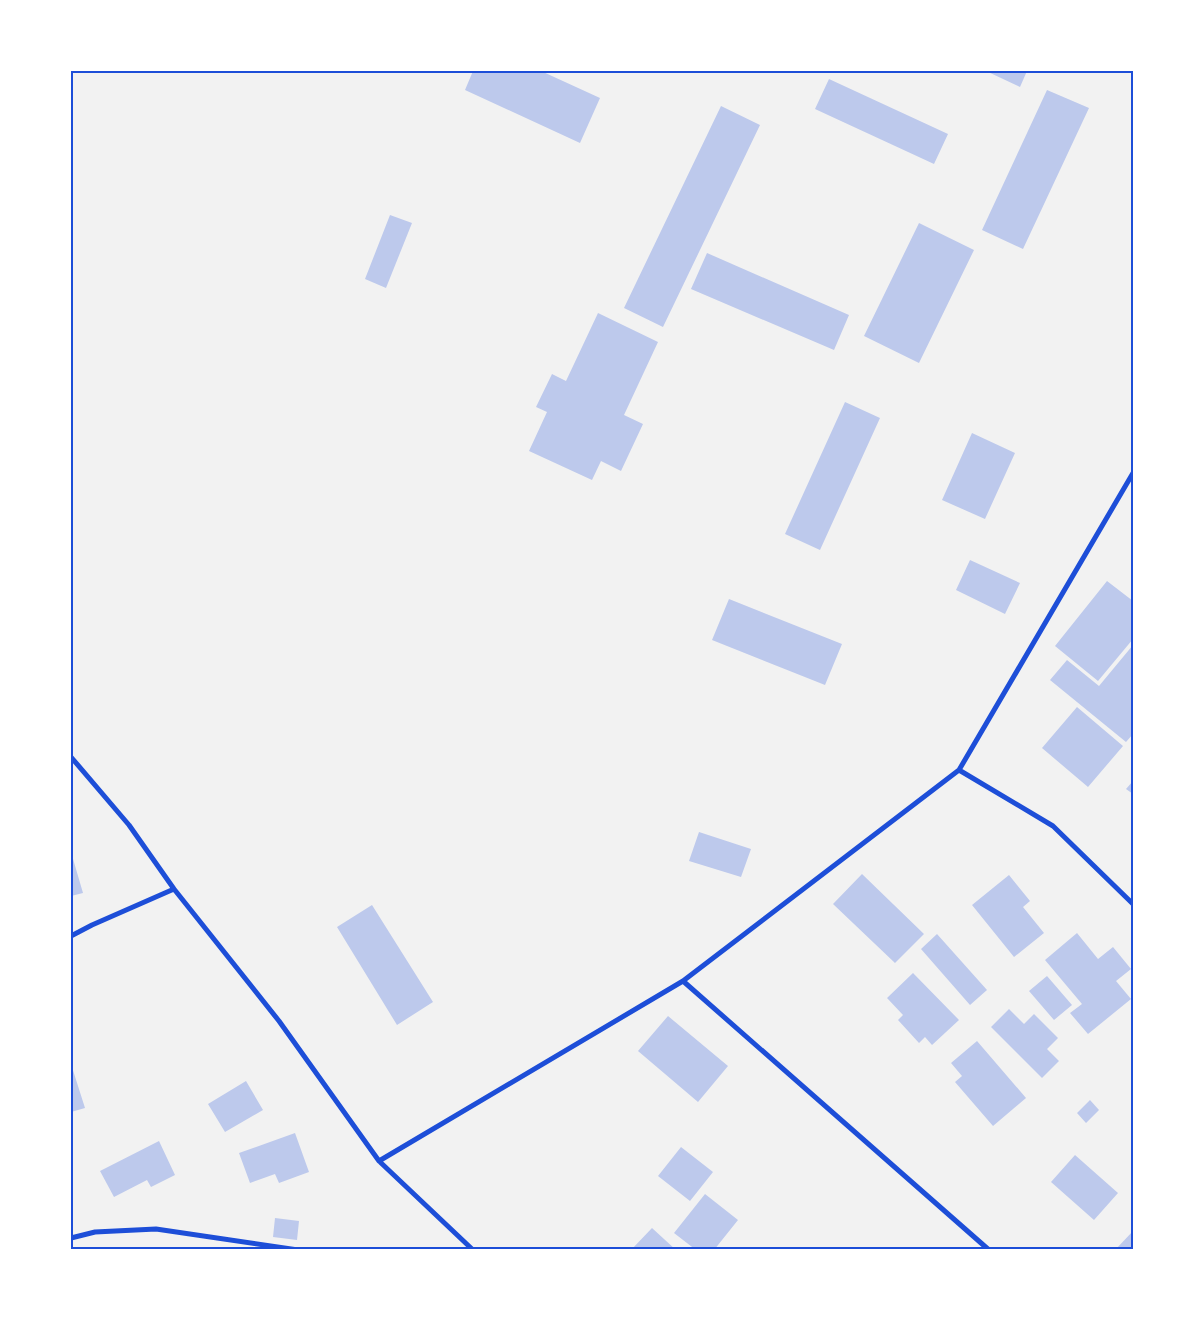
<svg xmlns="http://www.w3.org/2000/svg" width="1204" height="1321" font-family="Inter,sans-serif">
	<rect width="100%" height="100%" fill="#f2f2f2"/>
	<path fill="#bdc9ec" d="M473 71H541L600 98 580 143 465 90Z
		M986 71H1027L1020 87Z
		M829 79 948 134 934 164 815 109Z
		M1047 90 1089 108 1023 249 982 230Z
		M721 106 760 125 663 327 624 308Z
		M390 215 412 223 386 288 365 279Z
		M919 223 974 250 919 363 864 336Z
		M707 253 849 315 834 350 691 289Z
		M598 313 658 342 624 415 643 424 621 471 601 461 592 480 529 451 547 412 536 407 552 374 566 381Z
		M845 402 880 418 820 550 785 534Z
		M972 433 1015 453 985 519 942 500Z
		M970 560 1020 583 1005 614 956 590Z
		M1107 581 1133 601V639L1098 681 1055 646Z
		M729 599 842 644 825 685 712 640Z
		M1133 645V734L1126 742 1050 680 1067 660 1099 686Z
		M1077 707 1123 746 1088 787 1042 748Z
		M1133 781V794L1126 789Z
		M699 832 751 849 741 877 689 861Z
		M71 852 83 893 71 896Z
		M862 874 924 934 895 963 833 904Z
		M1009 875 1030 901 1023 907 1044 933 1014 957 972 905Z
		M372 905 433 1002 397 1025 337 927Z
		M1077 933 1098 959 1113 947 1131 969 1116 981 1131 999 1088 1034 1070 1013 1082 1004 1045 960Z
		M937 934 987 990 970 1005 921 949Z
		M913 973 959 1020 932 1045 925 1037 919 1043 898 1020 903 1015 887 998Z
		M1047 976 1072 1005 1054 1020 1029 991Z
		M1009 1009 1024 1024 1034 1014 1058 1038 1047 1049 1059 1061 1042 1078 991 1027Z
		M668 1016 728 1066 698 1102 638 1051Z
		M977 1041 1026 1098 993 1126 955 1082 962 1076 951 1063Z
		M71 1064 85 1108 71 1112Z
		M246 1081 263 1110 225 1132 208 1104Z
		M1090 1100 1099 1110 1086 1123 1077 1113Z
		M295 1133 309 1172 279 1183 275 1174 250 1183 239 1153Z
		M159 1141 175 1175 151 1187 147 1180 114 1197 100 1171Z
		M681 1147 713 1172 690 1201 658 1176Z
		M1075 1155 1118 1193 1094 1220 1051 1182Z
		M705 1194 738 1220 714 1250H696L674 1233Z
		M275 1218 299 1221 297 1240 273 1237Z
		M652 1228 676 1250H631Z
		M1133 1231V1250H1117L1116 1249Z"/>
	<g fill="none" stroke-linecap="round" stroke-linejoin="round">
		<path stroke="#1d4ed8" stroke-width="5" d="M71 757 129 825 174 889 279 1021 379 1161 473 1250
			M959 770 1053 826 1133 904
			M71 936 92 925 174 889
			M683 981 989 1250
			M379 1161 683 981 959 770 1133 473
			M71 1238 95 1232 156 1229 298 1250"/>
	</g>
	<rect width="1204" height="1321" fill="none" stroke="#ffffff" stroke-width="145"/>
	<rect x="72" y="72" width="1060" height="1176" fill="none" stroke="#1d4ed8" stroke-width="2"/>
</svg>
